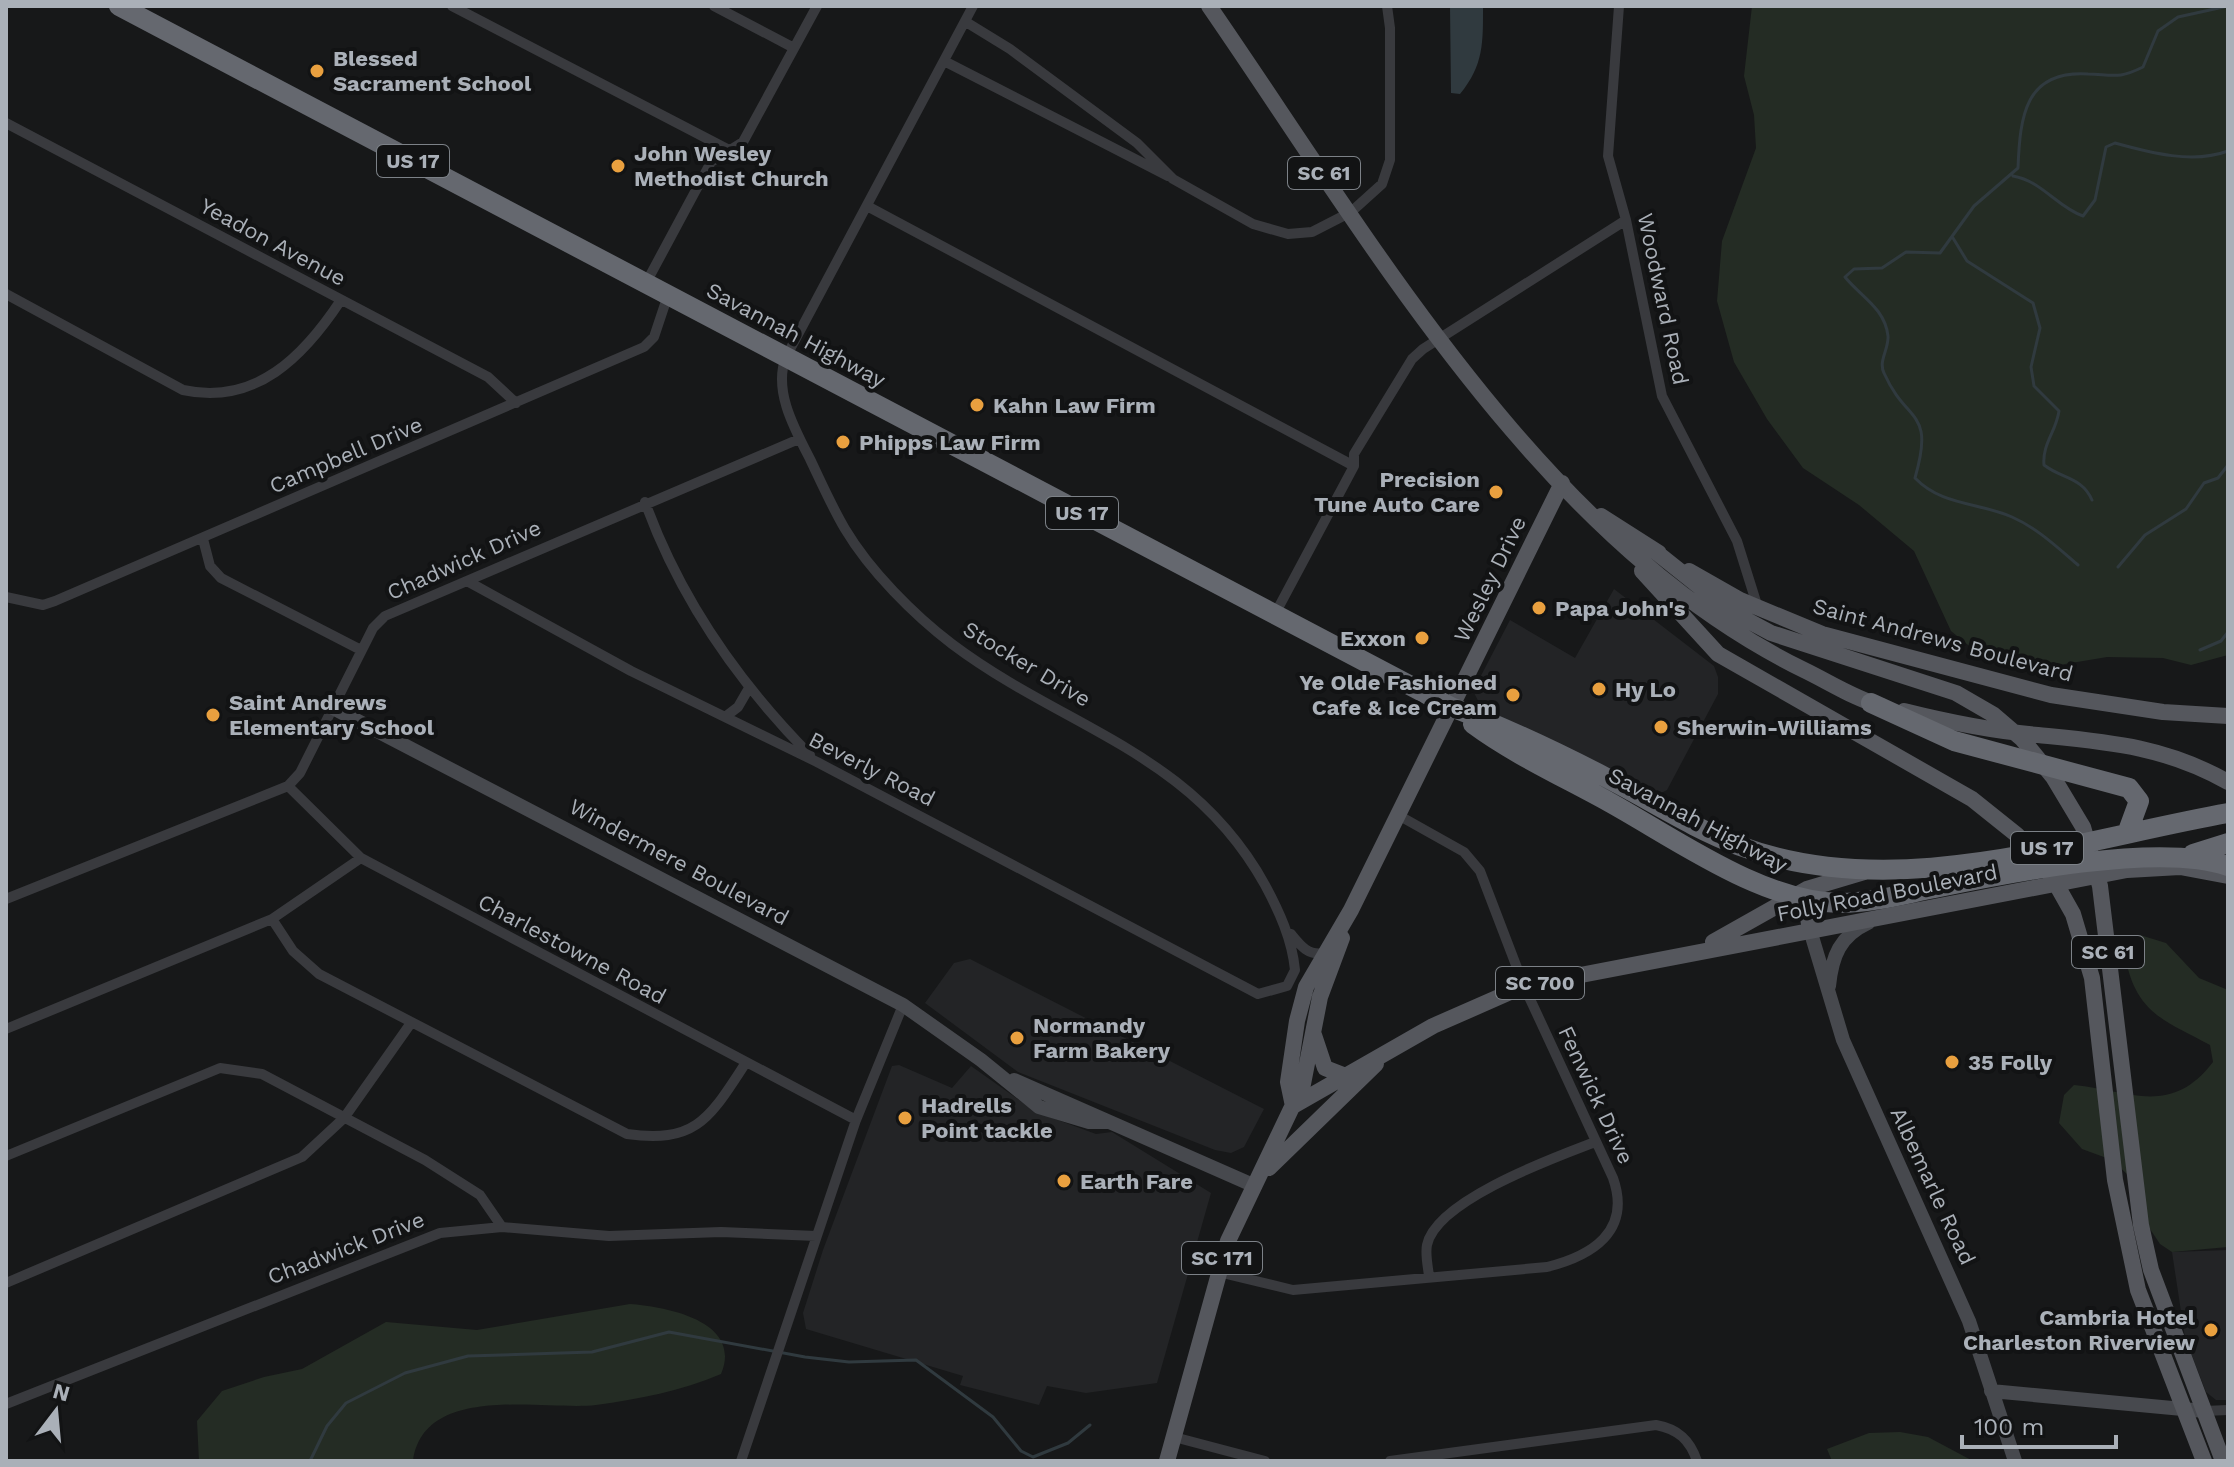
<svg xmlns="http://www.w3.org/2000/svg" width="2234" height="1467" font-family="'Work Sans',sans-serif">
	<rect width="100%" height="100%" fill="#171819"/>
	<path fill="#232426" d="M1614 589 1714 666 1718 677V694L1667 790 1655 796 1482 708 1473 691 1510 620 1575 658Z
		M970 959 1264 1109 1244 1147 1231 1153 1215 1150 1018 1072 925 1003 954 963Z
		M899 1065 952 1088 971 1066 1036 1112 1096 1134 1112 1132 1211 1193 1157 1383 1086 1393 1047 1386 1039 1405 960 1385 963 1376 806 1329 803 1313 823 1250 892 1066Z
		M2228 1250V1400H2216L2206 1392 2185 1338 2172 1252Z"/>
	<path fill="#242c24" d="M1752 6H2228V655L2191 665 2163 658 2107 657 2047 667 1990 663 1951 631 1914 551 1859 505 1803 468 1767 419 1734 362 1717 301 1722 241 1756 148 1754 115 1744 76Z
		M2140 935 2166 943 2199 978 2228 990V1247L2172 1252 2160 1244 2144 1220 2128 1175 2112 1160 2082 1149 2059 1123 2064 1095 2074 1085C2130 1091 2171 1117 2213 1062L2210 1045C2162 1019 2134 1013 2124 950Z
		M630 1304C669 1307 743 1322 721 1374 681 1391 639 1399 596 1405 545 1411 424 1382 413 1461H199L197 1421 222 1391 264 1377 302 1369 386 1322 477 1330Z
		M1900 1432 1928 1437 1973 1461H1832L1827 1449 1869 1433Z"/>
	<path fill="#303a3f" d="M1450 6H1483C1483 42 1484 65 1460 94L1451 93Z"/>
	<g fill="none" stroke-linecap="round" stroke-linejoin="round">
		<path stroke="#303a3f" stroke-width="3" d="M2013 176C2042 181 2057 207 2083 216L2095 200 2106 147 2115 143C2151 153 2193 164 2228 151
			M1953 238 1967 261 2033 303 2040 328 2031 367 2034 386 2059 411C2056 432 2042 444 2044 465 2062 479 2082 477 2092 500
			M2078 565C2057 547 2037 528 2012 517 1978 502 1942 506 1915 478 1935 408 1907 425 1884 373 1878 361 1889 349 1888 336 1885 308 1860 296 1845 277L1854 269 1882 268 1906 252 1940 253 1974 206 2018 168C2020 116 2025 70 2088 74 2114 75 2119 79 2143 67L2158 31 2178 17 2228 6
			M2118 567 2145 535 2186 509 2204 483 2218 478 2228 465
			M2200 650 2221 641 2228 632
			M310 1461 327 1426 346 1403 405 1373 468 1356 592 1352 669 1332 805 1357 849 1362 916 1360 993 1417 1021 1451 1033 1457 1068 1443 1090 1425"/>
		<path stroke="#393a3e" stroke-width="10" d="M452 6 731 151
			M714 6 794 48
			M1619 6 1608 156 1626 220 1662 396 1737 541 1758 608
			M966 22 1010 49 1137 143 1173 179 1253 224 1288 234 1312 232 1351 212 1382 184 1390 160V28L1387 6
			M946 62 1168 176
			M6 123 488 377 516 403
			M867 206 1354 466
			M646 283 711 162 743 142 817 6
			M6 294 183 390C256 406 304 356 341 300
			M645 502C680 599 738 682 810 755
			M203 539 210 566 221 578 361 650
			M467 581 631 671 817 762 1258 994 1287 986 1295 970C1292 939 1279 911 1265 885 1191 751 1065 729 952 644 914 615 870 571 845 529 832 507 821 482 810 459 794 428 773 390 786 357L973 6
			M6 597 43 605 55 601 644 347 654 337 668 295
			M1275 614 1354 466V454L1412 359 1423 349 1626 220
			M725 717 738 707 749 688
			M288 786 361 858 856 1120
			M6 899 288 786 300 773 373 628 385 616 799 439
			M272 919 293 951 319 974 627 1134C697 1144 710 1117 745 1064
			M1291 934C1300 945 1308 956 1324 953
			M6 1029 272 919 361 858
			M6 1156 220 1068 262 1074 425 1160 480 1195 502 1227
			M1218 1272 1293 1290 1547 1267C1591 1256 1632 1232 1613 1178L1524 986 1480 871 1464 852 1398 815
			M1429 1276C1428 1267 1425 1254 1427 1245 1436 1200 1556 1157 1595 1142
			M6 1283 302 1157 344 1118 411 1023
			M6 1404 440 1233 502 1227 609 1236 721 1232 816 1236
			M2204 1411 2228 1410
			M1174 1437 1265 1461
			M741 1461 856 1120 903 1005
			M1390 1461 1656 1425C1678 1429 1690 1440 1697 1461"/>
		<path stroke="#47494e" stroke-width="14" d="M333 708 903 1005 981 1060 1039 1107 1089 1122H1107
			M1810 930 1843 1040 1969 1321 2015 1461
			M1829 986C1832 956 1840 936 1868 923
			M1014 1080 1255 1186
			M1991 1391 2204 1411"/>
		<path stroke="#55575d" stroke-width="16" d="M1209 6C1370 239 1542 542 1804 670 1829 682 1855 699 1881 706
			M1601 516 1659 553
			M1651 548 1730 611 1771 633 1956 693 1994 715 2022 739 2053 777 2083 827 2100 886 2141 1225 2151 1270 2223 1461
			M1642 571 1718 654 1972 799 2017 835 2051 875 2073 914 2092 978 2115 1180 2138 1290 2204 1461
			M1689 571 1740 600 1822 634 2051 695 2163 712 2228 716
			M1904 711C1948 722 1992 731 2038 735 2108 742 2164 746 2228 782
			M1810 930 1807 912 1816 889
			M1713 942 1807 889 1864 872
			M1314 1035 1325 1068 1343 1075
			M1293 1106 1433 1026 1524 986 2127 870 2180 867 2228 876
			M1293 1106 1288 1082 1297 1021 1306 987 1351 910 1562 483
			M1269 1168 1376 1064
			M1167 1461 1228 1241 1303 1084 1320 997 1342 938"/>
		<path stroke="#65686f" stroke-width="20" d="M119 6 1451 707C1504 727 1555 751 1605 777 1650 800 1692 828 1740 846 1894 904 2072 841 2228 813
			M1871 703 1954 741 2129 788 2139 801 2128 831
			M1473 724C1515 755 1564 777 1609 802 1676 839 1762 902 1840 903 1872 903 1904 894 1935 888 2008 873 2160 842 2228 866
			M2193 854 2228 843"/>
	</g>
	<g fill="#e9a03f" stroke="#121314" stroke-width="3">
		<circle cx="317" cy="71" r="8"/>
		<circle cx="618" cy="166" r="8"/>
		<circle cx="977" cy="405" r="8"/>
		<circle cx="843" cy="442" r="8"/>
		<circle cx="1496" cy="492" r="8"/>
		<circle cx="1539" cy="608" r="8"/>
		<circle cx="1422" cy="638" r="8"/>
		<circle cx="1599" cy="689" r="8"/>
		<circle cx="1513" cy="695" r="8"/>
		<circle cx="213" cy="715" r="8"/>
		<circle cx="1661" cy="727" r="8"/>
		<circle cx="1017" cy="1038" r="8"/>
		<circle cx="1952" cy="1062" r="8"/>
		<circle cx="905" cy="1118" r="8"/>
		<circle cx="1064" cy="1181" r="8"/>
		<circle cx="2211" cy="1330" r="8"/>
	</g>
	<g text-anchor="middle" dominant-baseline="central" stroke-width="8" stroke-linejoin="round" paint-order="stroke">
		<g fill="#121314" stroke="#7c8187" stroke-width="2">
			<rect x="377" y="145" width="72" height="32" rx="6"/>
			<rect x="1288" y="157" width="72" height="32" rx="6"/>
			<rect x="1046" y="497" width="72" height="32" rx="6"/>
			<rect x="2011" y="832" width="72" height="32" rx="6"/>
			<rect x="2072" y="936" width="72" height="32" rx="6"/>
			<rect x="1496" y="967" width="88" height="32" rx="6"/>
			<rect x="1182" y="1242" width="80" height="32" rx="6"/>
		</g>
		<g font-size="20" font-weight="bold" fill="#aab0b8">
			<text x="413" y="161">US 17</text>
			<text x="1324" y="173">SC 61</text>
			<text x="1082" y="513">US 17</text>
			<text x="2047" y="848">US 17</text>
			<text x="2108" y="952">SC 61</text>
			<text x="1540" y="983">SC 700</text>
			<text x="1222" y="1258">SC 171</text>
		</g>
		<g font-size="22" font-weight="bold" fill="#aab0b8" stroke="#121314" text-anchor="start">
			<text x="333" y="58">Blessed<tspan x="333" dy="25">Sacrament School</tspan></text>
			<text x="634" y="153">John Wesley<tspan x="634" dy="25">Methodist Church</tspan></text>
			<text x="993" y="405">Kahn Law Firm</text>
			<text x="859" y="442">Phipps Law Firm</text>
			<text x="1480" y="479" text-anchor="end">Precision<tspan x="1480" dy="25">Tune Auto Care</tspan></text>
			<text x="1555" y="608">Papa John's</text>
			<text x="1406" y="638" text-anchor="end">Exxon</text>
			<text x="1497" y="682" text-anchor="end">Ye Olde Fashioned<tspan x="1497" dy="25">Cafe &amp; Ice Cream</tspan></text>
			<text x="1615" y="689">Hy Lo</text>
			<text x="229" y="702">Saint Andrews<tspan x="229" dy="25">Elementary School</tspan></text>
			<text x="1677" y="727">Sherwin-Williams</text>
			<text x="1033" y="1025">Normandy<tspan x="1033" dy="25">Farm Bakery</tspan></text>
			<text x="1968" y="1062">35 Folly</text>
			<text x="921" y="1105">Hadrells<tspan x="921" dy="25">Point tackle</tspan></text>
			<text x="1080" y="1181">Earth Fare</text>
			<text x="2195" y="1317" text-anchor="end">Cambria Hotel<tspan x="2195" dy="25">Charleston Riverview</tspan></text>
		</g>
		<g font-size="22" fill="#aab0b8" stroke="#121314">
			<text transform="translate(273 242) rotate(28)">Yeadon Avenue</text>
			<text transform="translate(1663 299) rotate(78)">Woodward Road</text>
			<text transform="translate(796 335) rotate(28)">Savannah Highway</text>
			<text transform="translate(346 455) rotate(-23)">Campbell Drive</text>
			<text transform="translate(464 560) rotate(-24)">Chadwick Drive</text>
			<text transform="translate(1490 579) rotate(-64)">Wesley Drive</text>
			<text transform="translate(1943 640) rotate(15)">Saint Andrews Boulevard</text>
			<text transform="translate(1027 664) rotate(31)">Stocker Drive</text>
			<text transform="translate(872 769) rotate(27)">Beverly Road</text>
			<text transform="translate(1698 820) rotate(28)">Savannah Highway</text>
			<text transform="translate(679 862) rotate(28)">Windermere Boulevard</text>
			<text transform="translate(1887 893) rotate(-11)">Folly Road Boulevard</text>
			<text transform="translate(572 949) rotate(28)">Charlestowne Road</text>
			<text transform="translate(1596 1095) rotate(65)">Fenwick Drive</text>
			<text transform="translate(1933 1186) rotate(65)">Albemarle Road</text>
			<text transform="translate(346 1248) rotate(-21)">Chadwick Drive</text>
		</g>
	</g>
	<rect width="2234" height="1467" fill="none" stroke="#aab0b8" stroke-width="16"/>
	<g transform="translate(56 1411) rotate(16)" stroke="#121314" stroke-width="6" paint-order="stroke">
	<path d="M0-6L14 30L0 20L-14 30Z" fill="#aab0b8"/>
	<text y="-12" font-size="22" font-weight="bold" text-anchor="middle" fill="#aab0b8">N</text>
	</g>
	<path d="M1962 1435v12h154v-12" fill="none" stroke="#aab0b8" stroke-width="4"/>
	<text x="1974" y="1435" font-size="24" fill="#aab0b8" stroke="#121314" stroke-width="6" paint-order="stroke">100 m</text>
</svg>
